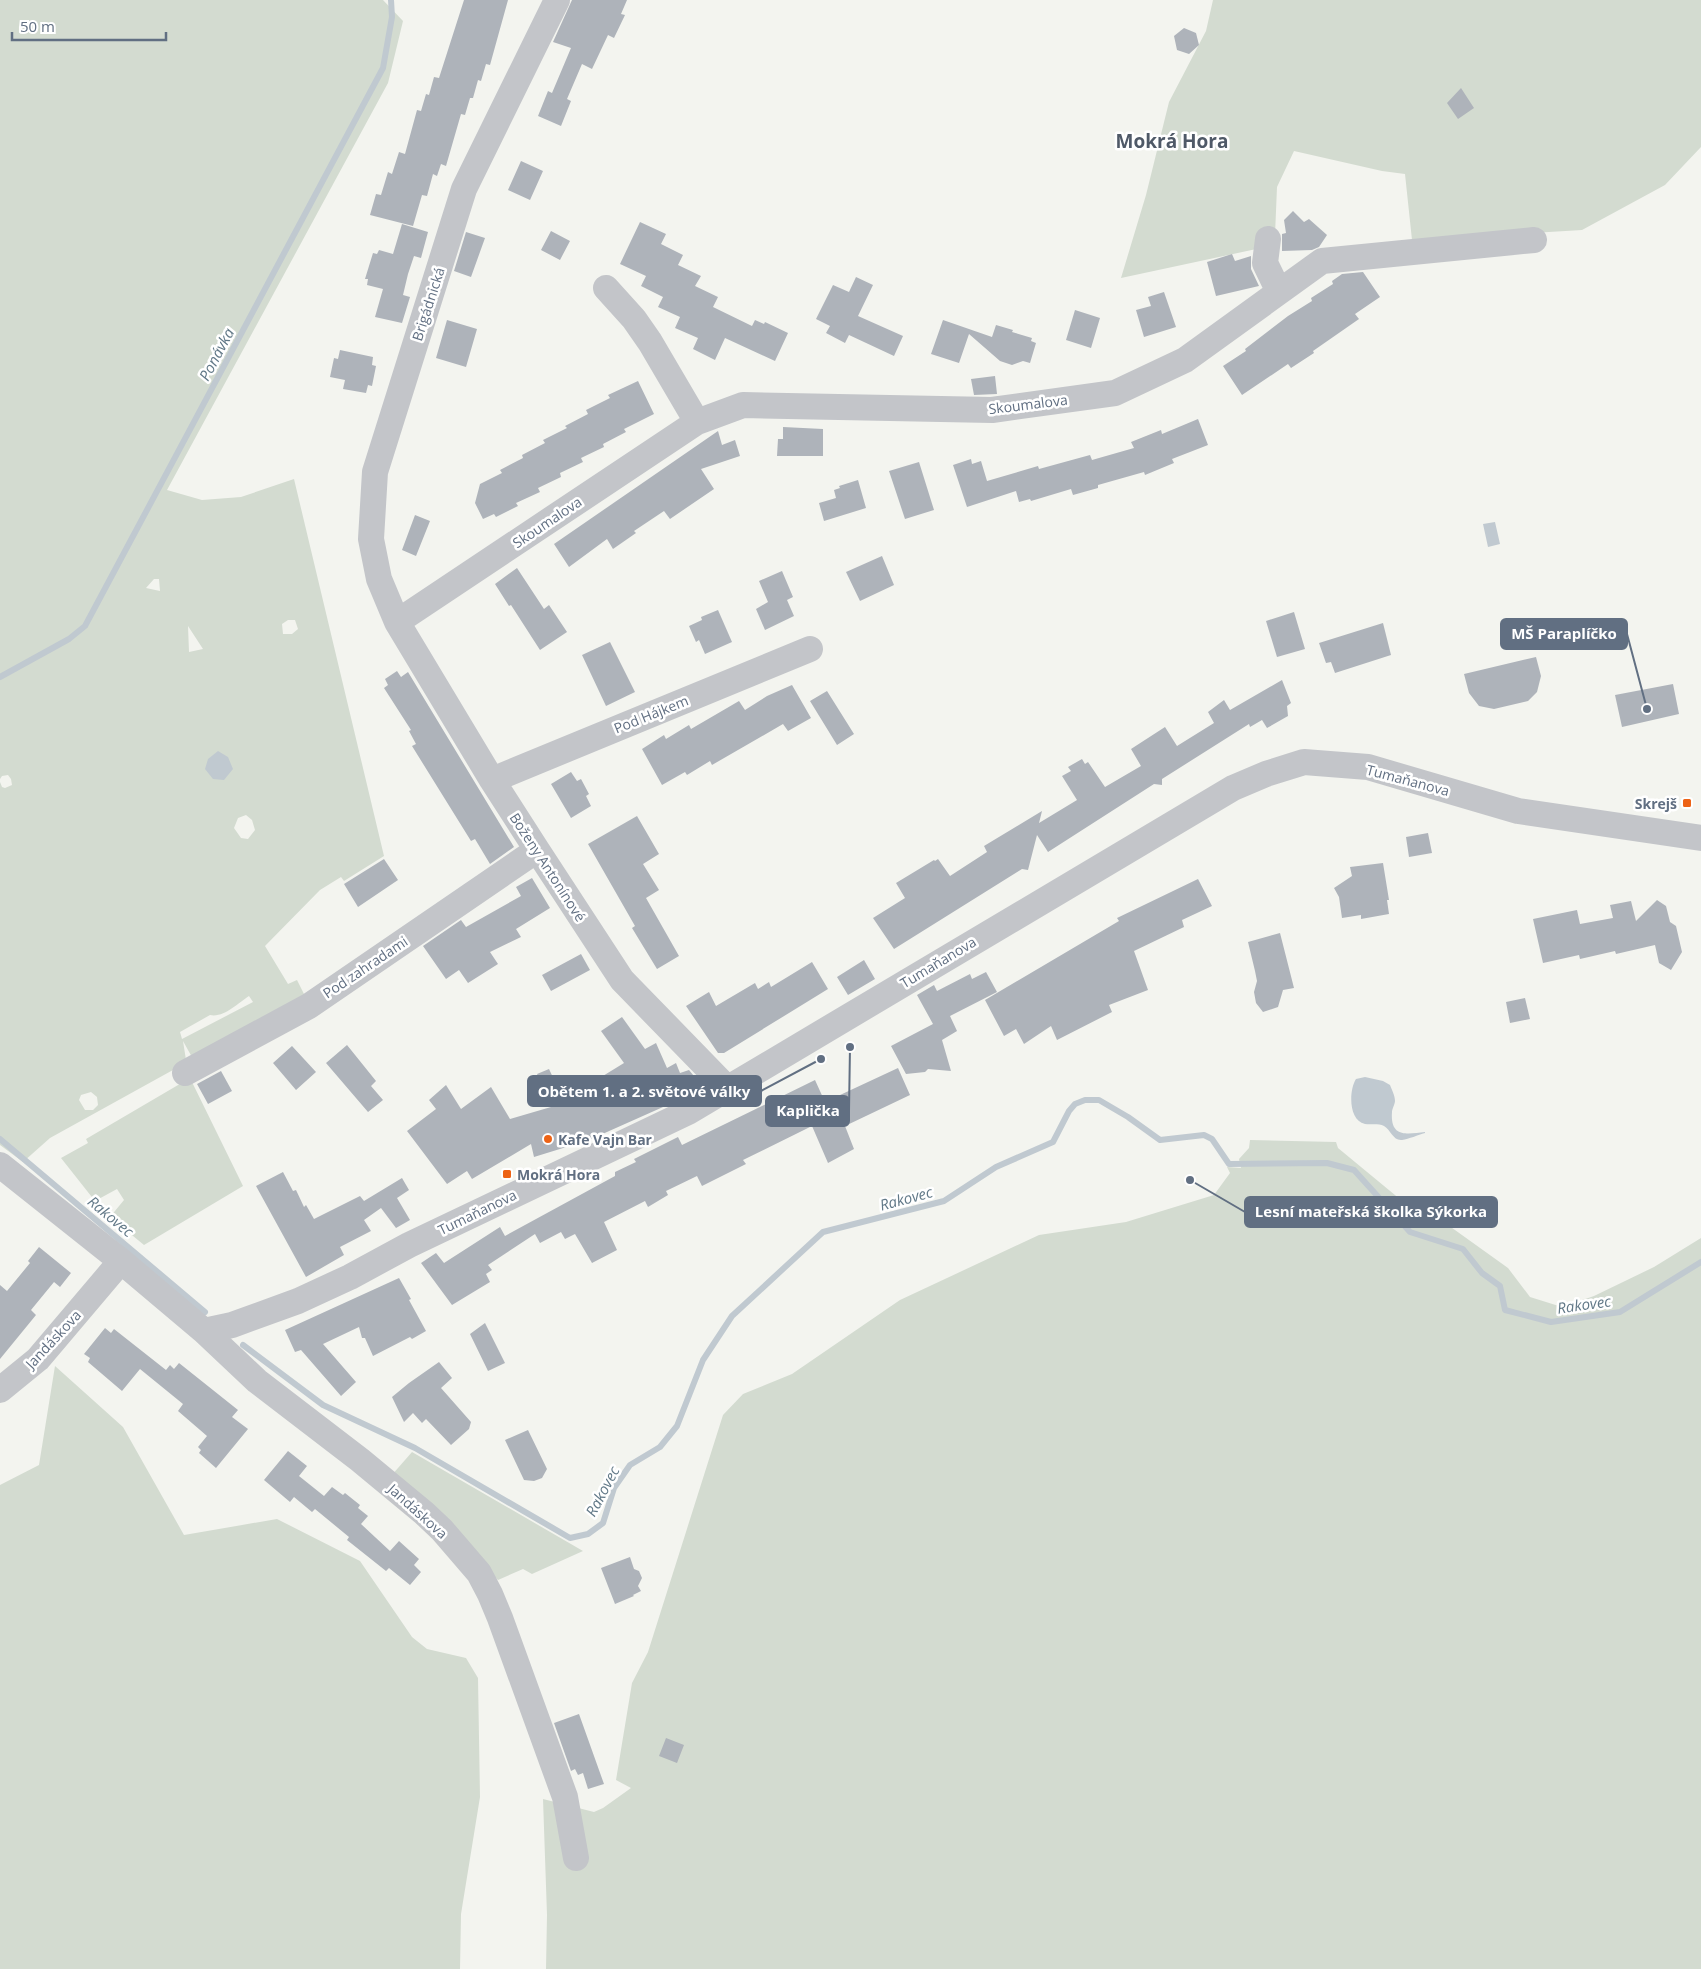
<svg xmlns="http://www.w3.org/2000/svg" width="1701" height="1969" font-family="'Open Sans',sans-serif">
	<rect width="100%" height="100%" fill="#f3f4ef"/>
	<path fill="#d3dbd0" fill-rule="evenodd" d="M0 0H383L403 21 388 83 167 490 202 500 241 497 294 479 384 856 344 881 341 877 320 890 265 946 288 984 297 980 305 996 193 1059 183 1041 186 1060 182 1065 50 1138 23 1162 0 1145V782L2 787 5 788 12 785 11 779 8 775 2 776 0 779ZM154 579H159L160 591 146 588ZM288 620H295L298 629 292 634H283L282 624ZM188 626 203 649 189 652ZM246 815 252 820 255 830 248 839 241 838 234 828 238 818ZM249 996 253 1002 182 1039 180 1032 210 1015C224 1018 238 1003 249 996ZM91 1092 97 1097 98 1105 93 1110H85L79 1100 81 1095Z
		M1213 0H1701V147L1665 185 1582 230 1412 240 1405 174 1382 171 1294 151 1277 187 1275 235 1261 248 1121 278 1146 195 1169 102 1206 31Z
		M190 1078 243 1186 144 1245 110 1217 124 1200 117 1189 95 1201 61 1158 88 1143 86 1139Z
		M1250 1140 1336 1142 1338 1148 1401 1200 1448 1225 1508 1268 1530 1297 1562 1307 1594 1296 1654 1267 1701 1238V1969H546L547 1915 543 1799 594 1812 603 1808 631 1788 616 1780 632 1683 648 1652 723 1415 743 1394 792 1374 900 1300 1039 1235 1126 1222 1214 1195 1230 1173 1227 1167 1241 1168 1239 1159 1249 1148Z
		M55 1366 123 1427 184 1535 277 1519 360 1561 412 1637 427 1649 466 1658 478 1678 480 1797 461 1914 460 1969H0V1485L39 1465Z
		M412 1452 583 1551 532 1574 523 1569 498 1580 391 1476Z"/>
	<path fill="#c0c9d0" d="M1495 522 1500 544 1488 547 1483 524Z
		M218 751 228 757 233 769 224 780 213 779 205 769 208 759Z
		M1365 1077 1383 1081 1390 1085C1392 1090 1395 1096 1395 1101 1395 1104 1392 1109 1392 1112 1390 1138 1407 1134 1425 1132V1133C1418 1135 1409 1139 1402 1140 1393 1141 1391 1130 1384 1126 1378 1123 1371 1125 1365 1124 1348 1120 1349 1090 1356 1079Z"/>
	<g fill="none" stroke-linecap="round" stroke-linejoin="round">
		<path stroke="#c0c9d0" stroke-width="6" d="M0 677 69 639 85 626 383 68 392 17 391 0
			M0 1139 205 1312
			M243 1345 323 1405 415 1448 570 1538 588 1534 603 1523 614 1488 630 1465 660 1447 677 1426 703 1360 732 1316 823 1232 944 1201 996 1167 1053 1142 1069 1111 1075 1104 1085 1100H1099L1128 1117 1160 1140 1204 1135 1212 1139 1229 1164 1327 1163 1354 1170 1410 1232 1463 1249 1482 1273 1500 1286 1505 1310 1551 1322 1620 1312 1701 1262"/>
	</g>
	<path fill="#aeb3ba" d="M464 0H508L490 65 486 64 481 81 478 80 473 98H470L465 115 461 114 446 166 441 164 437 176 433 174 427 196 422 195 413 226 370 215 376 194 381 195 388 172 392 174 399 152 405 154 417 110 421 111 426 94 429 95 434 77 439 78Z
		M572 0H627L621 14 625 15 614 38 608 35 592 69 582 64 567 99 571 101 561 126 538 116 548 91 552 93 571 48 553 42Z
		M1184 28 1196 33 1199 45 1189 54 1177 50 1174 36Z
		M1461 88 1474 108 1458 119 1447 103Z
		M521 161 543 171 530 200 508 190Z
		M1293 211 1304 222 1309 219 1327 235 1319 247 1312 250 1282 251V234L1286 233 1284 220Z
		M640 222 666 234 661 244 683 255 678 265 701 276 695 286 718 297 713 307 752 326 755 320 764 324 765 322 788 333 775 361 725 338 715 360 693 349 698 338 675 328 680 317 658 307 663 297 641 286 646 276 620 264Z
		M402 224 428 232 421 258 414 256 408 274 403 295 410 297 402 323 375 317 383 289 367 285 368 279H365L373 253 377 254 379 250 393 254Z
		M551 231 570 241 560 260 541 250Z
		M466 232 485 238 471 277 454 271Z
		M1232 254 1235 261 1251 256V269L1259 286 1216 296 1207 262Z
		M1363 272 1380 297 1355 314 1359 319 1313 351 1314 353 1291 368 1288 364 1242 395 1223 366 1246 351 1245 349 1288 316 1312 301 1311 298 1333 284 1332 281 1342 274Z
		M856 277 873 285 858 316 903 336 894 356 849 335 845 343 826 333 830 326 816 319 833 285 849 292Z
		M1164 292 1176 327 1144 337 1136 310 1151 306 1148 297Z
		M1075 310 1100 318 1091 348 1066 340Z
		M447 320 477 329 466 367 436 358Z
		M943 320 992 337 996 325 1013 330 1012 332 1032 338 1031 341 1036 343 1030 363 1023 361 1012 365 1000 361 969 334 959 363 931 354Z
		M340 350 373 357 372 365 376 366 372 386 368 385 366 393 343 389 345 380 330 377 334 358 338 359Z
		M995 376 997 394 974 395 971 379Z
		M638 381 654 414 624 429 626 432 603 444 604 447 581 458 583 462 560 473 561 477 538 488 540 492 516 503 518 506 496 517 494 514 483 519 475 503 480 484 502 473 500 470 523 458 522 455 545 443 543 440 567 428 565 426 588 414 586 410 610 398 608 395Z
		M1198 419 1208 445 1172 459 1174 463 1145 475 1144 472 1098 485V488L1073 495 1071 489 1031 501 1030 499 1019 502 1016 491 967 507 953 465 971 459 972 464 981 461 987 481 1038 466 1039 469 1090 455 1092 460 1134 448 1131 442 1161 430 1162 434Z
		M783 427 823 429V456H777L778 439H783Z
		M718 431 722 445 735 440 740 456 701 469 714 489 670 519 664 511 634 531 636 533 613 549 607 539 569 567 554 544Z
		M919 462 934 510 905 519 889 471Z
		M858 480 866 508 824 521 819 503 836 498 834 490 840 488 839 486Z
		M415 515 430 521 416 556 402 550Z
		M882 556 894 585 860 601 846 572Z
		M517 568 544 609 549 605 567 632 540 650 511 605 509 606 495 584Z
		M782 571 793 597 787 600 794 616 765 630 756 609 768 602 759 581Z
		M718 610 732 642 705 654 699 640 696 642 689 626 702 620 701 617Z
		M1294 612 1305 649 1277 657 1266 621Z
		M1383 623 1391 655 1335 673 1331 662 1326 663 1319 643Z
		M610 642 635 692 606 706 582 655Z
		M1536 657 1541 676 1537 692 1528 701 1494 709 1479 706 1469 693 1464 674Z
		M397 671 401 677 408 672 514 847 490 864 475 839 471 841 412 746 416 744 409 731 411 730 384 688 388 685 385 679Z
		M1282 680 1291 703 1287 706 1288 716 1267 728 1262 720 1250 727 1249 724 1162 779V785L1154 784 1048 852 1037 835 1028 870 1022 869 894 949 873 918 905 898 896 883 934 860 935 861 938 859 950 876 987 852 984 846 1042 811 1039 823 1077 800 1062 776 1071 771 1068 767 1082 759 1085 764 1088 762 1105 787 1141 766 1131 749 1165 727 1177 746 1214 723 1208 712 1224 700 1230 710Z
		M1673 684 1679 714 1622 727 1615 695Z
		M792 685 811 718 788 731 783 724 712 765 710 761 687 775 685 772 662 785 642 749 664 735 666 739 689 725 691 729 739 701 745 710 767 696Z
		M827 691 854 734 837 745 810 701Z
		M571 772 577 781 581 779 589 794 586 796 591 806 571 818 551 784Z
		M637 816 659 854 643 864 659 890 646 898 679 956 657 969 632 928 635 926 588 844Z
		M1428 833 1432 853 1409 857 1406 837Z
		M384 859 398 880 358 907 344 884Z
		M1383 863 1389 900H1387L1389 914 1361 919V915L1342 918 1339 897 1334 888 1352 876 1350 867Z
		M532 878 550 908 516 929 521 937 490 952 498 964 468 983 459 970 446 979 423 946 461 920 466 927 521 896 516 887Z
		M1198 879 1212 906 1182 920 1184 927 1134 951 1148 990 1109 1005 1112 1012 1057 1040 1051 1026 1024 1044 1016 1029 1004 1036 985 1000 1119 921 1117 918Z
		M1657 900 1666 906 1670 922 1676 926 1682 952 1671 970 1659 963 1655 945 1616 954 1615 951 1580 959 1579 955 1543 963 1533 919 1577 910 1580 924 1613 918 1610 905 1631 901 1636 921Z
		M1280 933 1294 988 1283 990 1278 1007 1263 1012 1256 1003 1254 992 1257 981 1255 971 1248 942Z
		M581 954 590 970 551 991 542 975Z
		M864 960 875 979 848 995 837 977Z
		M812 962 828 989 724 1053H718L686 1006 709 992 716 1006 755 983 758 989 769 982 771 987Z
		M986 972 997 992 950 1016 957 1031 942 1040 951 1071 928 1069 925 1072 906 1074 891 1046 933 1024 917 995 934 985 937 991 970 974 972 979Z
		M1525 998 1530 1019 1510 1023 1506 1002Z
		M622 1017 645 1049 656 1043 667 1068 676 1063 680 1073 689 1070 702 1086 681 1099 589 1140 534 1157 531 1144 472 1179 467 1171 447 1184 407 1131 436 1109 429 1100 446 1085 461 1109 491 1087 510 1119 551 1107 537 1074 549 1069 565 1103 602 1088 598 1079 624 1063 601 1031Z
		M347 1045 376 1081 371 1086 383 1100 368 1112 326 1063Z
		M292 1046 316 1072 296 1090 273 1063Z
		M898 1068 910 1095 845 1126 854 1149 828 1163 812 1126 743 1160 746 1164 702 1186 697 1176 666 1191 668 1195 648 1207 645 1201 604 1222 617 1250 592 1263 575 1234 565 1239 561 1232 540 1243 535 1234 488 1265 492 1270 486 1274 490 1282 452 1305 421 1263 436 1253 444 1263 500 1227 505 1236 615 1176V1172L636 1162 634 1159 678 1137 682 1145 815 1080 825 1102Z
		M221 1071 232 1091 208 1104 197 1084Z
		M283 1172 293 1191 296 1190 304 1207 306 1205 314 1219 360 1196 364 1201 402 1178 409 1190 397 1198 410 1220 396 1228 381 1208 364 1220 371 1231 340 1247 344 1255 306 1277 256 1186Z
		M39 1247 71 1273 60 1287 54 1282 31 1310 36 1315 0 1359V1285L7 1291 30 1263 28 1261Z
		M399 1278 411 1299 409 1300 426 1331 412 1339 410 1337 373 1356 365 1338H362L359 1327 323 1344 356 1382 341 1396 301 1350 295 1352 285 1330Z
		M485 1323 505 1363 488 1371 470 1334Z
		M105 1328 111 1333 114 1329 166 1370 170 1365 174 1369 179 1363 238 1410 232 1417 248 1429 216 1468 199 1453 201 1450 198 1447 207 1436 178 1411 183 1404 140 1369 122 1391 88 1362 90 1358 84 1354Z
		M439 1362 452 1378 441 1388 471 1422 469 1429 451 1445 426 1419 422 1423 413 1413 404 1422 392 1397 409 1383Z
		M528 1430 547 1469 542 1478 534 1481 524 1480 505 1440Z
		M288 1451 307 1466 299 1476 324 1496 332 1487 343 1495 345 1493 360 1505 358 1508 368 1516 361 1524 390 1551 399 1541 419 1559 414 1565 421 1572 410 1585 389 1568 386 1571 347 1540 349 1537 315 1509 312 1512 294 1497 290 1502 264 1480Z
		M630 1557 634 1569 639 1571 642 1578 638 1586 641 1591 633 1595 634 1596 615 1604 601 1568Z
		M579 1714 604 1784 588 1789 583 1773 578 1775 575 1769 571 1771 554 1723Z
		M666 1738 684 1745 677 1763 659 1756Z"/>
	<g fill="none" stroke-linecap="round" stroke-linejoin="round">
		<path stroke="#c3c5c9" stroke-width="26" d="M557 0 464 189 375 472 371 539 379 579 397 622 492 780 537 850 622 980 728 1089
			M1268 239 1265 263 1279 292
			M606 288 634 319 650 342 697 422
			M397 622 697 422 743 405 992 410 1115 393 1185 360 1322 261 1534 240
			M492 780 810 649
			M185 1073 309 1006 537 850
			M0 1165 121 1261 204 1331 257 1381 360 1460 424 1513 442 1530 479 1573 490 1594 500 1618 565 1797 576 1858
			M204 1331 232 1325 298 1301 350 1277 409 1245 688 1112 1233 788 1266 774 1304 762 1368 767 1518 811 1701 838
			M0 1390 38 1359 121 1261"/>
	</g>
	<g fill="#ed6316" stroke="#fff" stroke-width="2">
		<rect x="1682" y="798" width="10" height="10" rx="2.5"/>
		<circle cx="548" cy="1139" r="5"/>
		<rect x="502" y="1169" width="10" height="10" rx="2.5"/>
	</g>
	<g text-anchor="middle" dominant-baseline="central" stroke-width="5" stroke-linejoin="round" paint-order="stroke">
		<g font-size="14" fill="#616f82" stroke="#fff">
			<text transform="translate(428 304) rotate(-72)">Brigádnická</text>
			<text transform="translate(1028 404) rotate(-7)">Skoumalova</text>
			<text transform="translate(547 522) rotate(-34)">Skoumalova</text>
			<text transform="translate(651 714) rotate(-22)">Pod Hájkem</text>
			<text transform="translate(1408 780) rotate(15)">Tumaňanova</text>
			<text transform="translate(548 867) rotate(57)">Boženy Antonínové</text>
			<text transform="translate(938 962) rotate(-31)">Tumaňanova</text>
			<text transform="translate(365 967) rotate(-34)">Pod zahradami</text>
			<text transform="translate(477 1212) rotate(-26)">Tumaňanova</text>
			<text transform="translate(53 1339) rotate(-47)">Jandáskova</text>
			<text transform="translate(418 1511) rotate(42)">Jandáskova</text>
		</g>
		<g font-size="14" font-weight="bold" fill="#616f82" stroke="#fff" text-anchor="start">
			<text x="1677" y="803" text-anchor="end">Skrejš</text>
			<text x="558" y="1139">Kafe Vajn Bar</text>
			<text x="517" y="1174">Mokrá Hora</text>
		</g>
		<g font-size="15" font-style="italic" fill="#617887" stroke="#fff">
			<text transform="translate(216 354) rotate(-62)">Ponávka</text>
			<text transform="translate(906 1198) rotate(-15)">Rakovec</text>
			<text transform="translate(111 1216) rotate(40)">Rakovec</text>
			<text transform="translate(1584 1304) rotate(-8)">Rakovec</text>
			<text transform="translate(602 1491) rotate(-62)">Rakovec</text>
		</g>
		<g font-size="19" font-weight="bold" fill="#4f5967" stroke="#fff">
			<text x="1172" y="141">Mokrá Hora</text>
		</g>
	</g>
	<path fill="none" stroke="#616f82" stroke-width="2" d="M1647 709L1627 634M821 1059L761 1091M850 1047L849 1111M1190 1180L1245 1212"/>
	<g fill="#616f82" stroke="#fff" stroke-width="2">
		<circle cx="1647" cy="709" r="5"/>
		<circle cx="821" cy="1059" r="5"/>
		<circle cx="850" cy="1047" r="5"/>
		<circle cx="1190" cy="1180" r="5"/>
	</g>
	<g fill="#616f82" stroke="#616f82" stroke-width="2">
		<rect x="1501" y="619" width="126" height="30" rx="5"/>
		<rect x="528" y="1076" width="233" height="30" rx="5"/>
		<rect x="766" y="1096" width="83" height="30" rx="5"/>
		<rect x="1245" y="1197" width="252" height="30" rx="5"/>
	</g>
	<g font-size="15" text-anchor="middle" font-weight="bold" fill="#fff">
		<text x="1564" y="639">MŠ Paraplíčko</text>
		<text x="644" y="1097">Obětem 1. a 2. světové války</text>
		<text x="808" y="1116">Kaplička</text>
		<text x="1371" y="1217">Lesní mateřská školka Sýkorka</text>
	</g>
	<path d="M12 32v8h154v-8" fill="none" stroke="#616f82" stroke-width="2.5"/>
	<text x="20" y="32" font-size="15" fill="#616f82" stroke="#ffffff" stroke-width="4" paint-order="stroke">50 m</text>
</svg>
